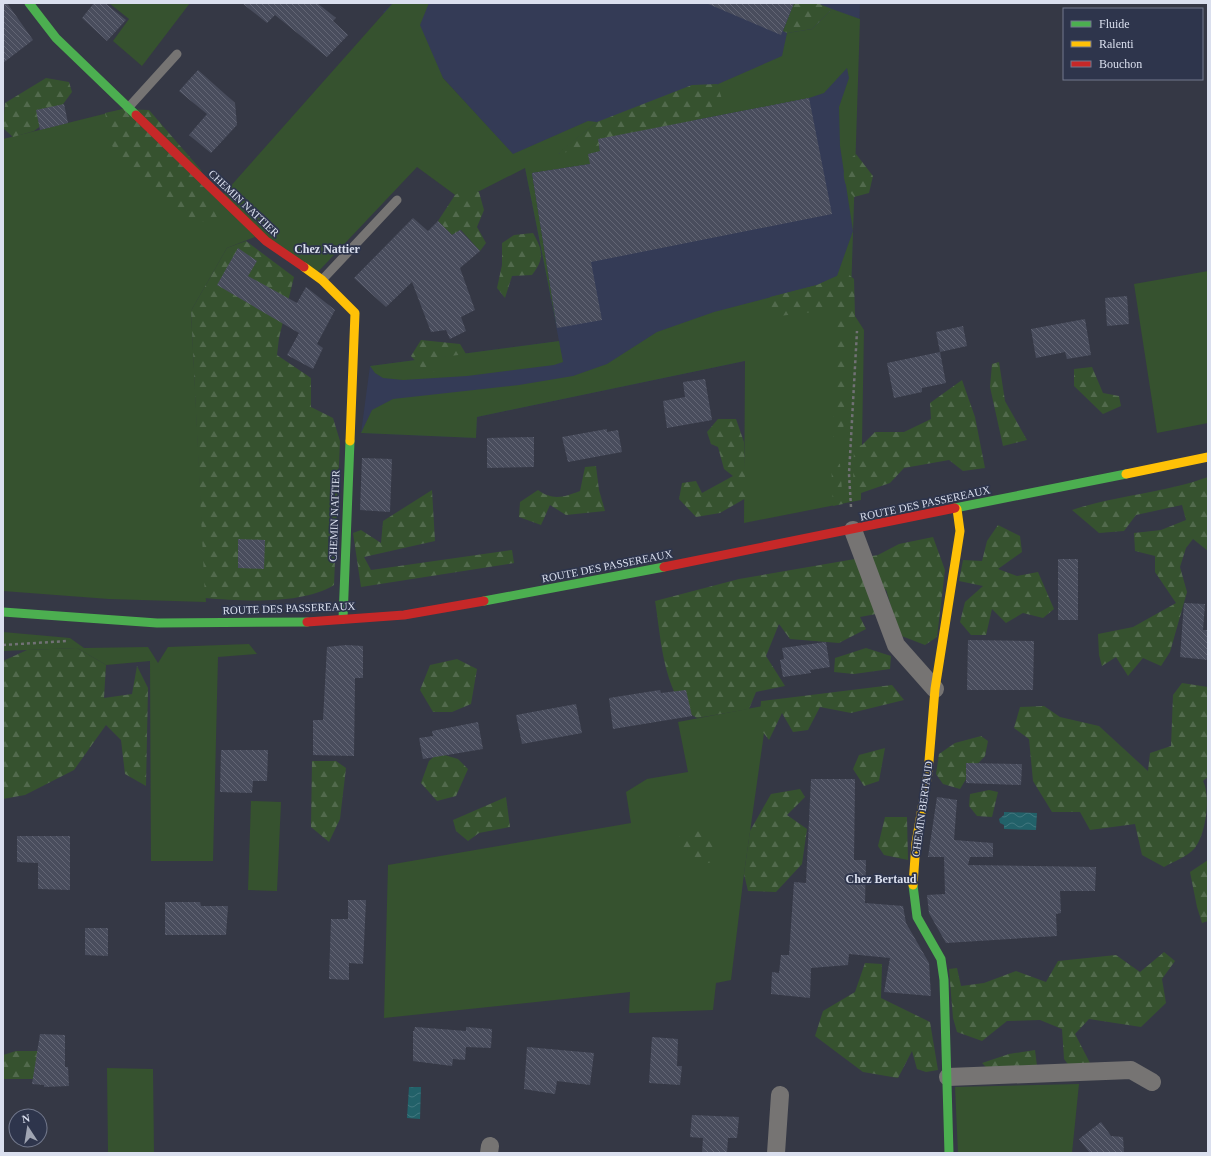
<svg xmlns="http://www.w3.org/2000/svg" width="1211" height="1156" font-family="Georgia,serif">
	<defs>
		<pattern id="forest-firs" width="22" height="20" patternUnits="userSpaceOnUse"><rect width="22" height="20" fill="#36522f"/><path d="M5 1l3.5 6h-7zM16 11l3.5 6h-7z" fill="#526a4d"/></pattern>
		<pattern id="water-waves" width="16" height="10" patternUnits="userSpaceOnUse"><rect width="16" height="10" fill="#226169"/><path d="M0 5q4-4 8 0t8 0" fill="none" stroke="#42777f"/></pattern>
		<pattern id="building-back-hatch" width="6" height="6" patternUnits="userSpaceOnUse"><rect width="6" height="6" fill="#494d5d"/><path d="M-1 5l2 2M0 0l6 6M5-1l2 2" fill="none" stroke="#636675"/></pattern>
	</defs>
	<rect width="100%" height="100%" fill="#353845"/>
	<path fill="#343b56" d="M393 3H860L851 295 745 361 477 417 476 438 361 433 370 366 559 341 525 168 383 12Z"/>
	<path fill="#36522f" d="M109 3H190L142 66 113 41 129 19Z
		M393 3H429L420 25 443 78 513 154 588 121 597 122 558 154 782 56 787 33 812 29 832 9 860 19 851 295 855 316 864 330 861 500 744 523 745 361 477 417 476 438 361 433 372 410 393 399 519 385 573 376 607 364 657 332 714 312 817 285 837 276 853 231 840 146 839 107 849 78 847 68 824 93 809 98 598 139 600 151 590 164 532 173 557 328 525 168 462 200 417 167 315 275 260 235 227 248 191 311 206 602 109 599 3 591V139L128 108 221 197Z
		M1208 271V423L1157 433 1134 284Z
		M559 341 563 362 554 365 467 376 403 380 383 378 375 373 370 366Z
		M3 632 70 638 84 648 148 647 158 663 168 647 249 644 257 654 218 657 213 861H151L150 661 106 665 77 648 3 651Z
		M768 705 744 874 731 980 716 983 713 1010 629 1013 630 992 384 1018 388 865 631 823 626 792 647 779 688 772 678 722Z
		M251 801 281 802 277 891 248 890Z
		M107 1068 153 1069 154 1153H108Z
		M1079 1084 1072 1153H958L955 1087Z"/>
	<path fill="url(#forest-firs)" d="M794 3H817L832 9 812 29 787 33 783 31Z
		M46 78 69 82 72 92 55 115 34 131 13 137 3 128 5 103Z
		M717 84 722 99 676 134 641 137 557 154 597 122 692 85Z
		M123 109 149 110 201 170 208 200 219 221 212 222 196 221 165 204 112 146 105 113Z
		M856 154 873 176 869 193 854 197C841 182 839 166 856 154Z
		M467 188 479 192 484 210 477 227 486 243 480 251 461 230 452 235 438 221 455 195Z
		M533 233C543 251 545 258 532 275L512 276 505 298 497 288 502 265V243L514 235Z
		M246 241 294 277 279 338 277 355 311 378V407L333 418 340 441 334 585C302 605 242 601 205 598L191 311 227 248Z
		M846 272 854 279 855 316 848 326 843 438 833 439 836 314 830 310 779 316 770 308V297L817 285Z
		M421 340 460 344 466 354 442 357 440 370 426 373 411 356Z
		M999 362 1005 401 1027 440 1003 446 990 387 992 364Z
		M1092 367 1103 393 1119 396 1121 406 1103 414 1074 386V369Z
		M962 380 975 417 985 468 963 471 949 460 904 468 890 483 861 493 853 484 854 447 862 445 875 432H904L931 419 930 403Z
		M718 419H736L744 442 746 498 720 513 696 517 679 499 682 483 696 481 702 493 733 476 724 469 718 447 711 444 707 432Z
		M831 459 840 464 843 504 833 506Z
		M596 466 599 490 605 511 566 515 550 505 541 525 519 517 520 502 538 490C553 501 564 497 580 491L585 467Z
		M1208 477V551L1193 539 1186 548 1180 567 1187 592 1170 652 1161 666 1143 658 1128 676 1116 657 1102 666 1099 655 1098 634 1133 627 1176 603 1155 572V556L1135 551 1134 533 1161 530 1186 520 1182 505 1136 515 1124 531 1099 533 1072 510C1117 495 1164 493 1208 477Z
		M432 490 435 541 364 557 371 570 512 550 514 563 361 587 353 533 361 530 381 543 383 521Z
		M998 525 1020 536 1022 552 998 569 1017 576 1038 572 1054 609 1043 618 1023 613 1006 623 992 609 986 635H971L960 622 965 602 983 586 959 581 963 560 982 561 987 541Z
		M933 537 945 570 937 637 925 645 899 635 886 589 876 614 860 617 866 629 839 643 790 639 779 624 766 656 785 686 756 692 749 709 697 718C663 699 661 636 655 601L739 579 878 555 899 544Z
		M77 648 106 665 104 698 132 694 137 666 148 688 146 786 125 774 121 740 106 725 74 770 25 795 3 799V661L27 650Z
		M866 648 891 656 890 669 854 674 834 672 835 658Z
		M457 659 477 669 471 704 452 712H433L420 690 430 665Z
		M1182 683 1208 687V777L1203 781C1211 796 1206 835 1194 849 1188 856 1173 862 1164 867L1142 855 1135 824 1090 830 1080 812H1052L1033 781 1029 739 1014 728 1020 707 1044 706 1060 717 1099 726 1148 771 1150 753 1171 746 1173 695Z
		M892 685 904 700 851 713 820 707 808 730 793 732 782 713 769 740 759 727 761 701Z
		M981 736 988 741 985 756 971 771 960 789 943 784 936 774 939 754 955 743Z
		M885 748 879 781 864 786 853 769 859 755Z
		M438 753 458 759 468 769 456 796 437 801 421 783 429 761Z
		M312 761H336L346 768 340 819 329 842 311 827Z
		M800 789 805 797 787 815 807 829 802 864 776 892 748 891 744 874 750 831 771 794Z
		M989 790 998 792 992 817 977 816 969 806 970 794Z
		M506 797 510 827 479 833 468 841 456 831 453 820Z
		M885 817H907L908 860 884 855 878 846Z
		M706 831 717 843 713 862 698 865 681 852 679 832Z
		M1208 860V921L1202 923 1197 907 1190 872Z
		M1164 952 1175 961 1162 979 1166 1003 1141 1027 1089 1019 1075 1034 1090 1063 1070 1067 1064 1059 1062 1029 1040 1020 1007 1021 982 1041 957 1032 953 1018 949 969 957 968 961 986 984 983 1016 971 1046 982 1058 961 1116 955 1140 972Z
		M865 963 882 964 881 998 930 1022 938 1070 926 1072 917 1069 912 1051 898 1078 863 1072 815 1036 823 1011 855 992Z
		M1035 1050 1037 1066 989 1070 982 1063 1009 1054Z
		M16 1051H52L50 1079H3V1055Z"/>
	<path fill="url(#water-waves)" d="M1004 812 1037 813 1036 830 1004 829V825L1000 823 999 819 1004 815Z
		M409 1087H421L420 1119 407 1118Z"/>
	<path fill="url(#building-back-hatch)" d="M3 3H7L33 40 3 63Z
		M94 3H105L126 20 107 41 82 18Z
		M242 3H317L336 18 333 21 348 35 327 57 275 15 267 23Z
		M706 3H794L781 35Z
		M198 70 235 103 237 125 211 153 189 135 207 114 179 91Z
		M809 98 832 214 591 262 602 320 557 328 532 173 590 164 588 154 600 151 598 139Z
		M64 104 68 123 40 130 36 110Z
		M413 218 428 231 438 221 452 235 460 230 480 251 460 268 475 310 461 317 466 331 450 339 446 330 431 332 412 282 386 307 354 278Z
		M238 248 257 261 248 276 297 303 306 287 335 310 317 344 323 348 313 369 287 355 299 333 217 285Z
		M1127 296 1129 324 1107 326 1105 298Z
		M1085 319 1091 355 1067 359 1065 352 1036 358 1031 329Z
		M963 326 967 346 940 352 936 332Z
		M940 352 946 383 922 388V392L894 398 887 363Z
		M705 379 712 420 667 428 663 401 685 397 683 382Z
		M607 429V432L618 430 622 452 568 462 562 437Z
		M534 437V467L487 468V438Z
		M362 458 392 459 390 512 360 510Z
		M238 539 265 540 264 569 238 568Z
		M1058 559H1078V620H1058Z
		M1184 603 1205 604 1203 630H1208V660L1180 657Z
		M968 640 1034 641 1033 690H967Z
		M826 642 830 667 810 670 811 673 783 677 780 660 784 659 782 648Z
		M346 645 363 646V678H355L354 756 313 755V720H323L327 647Z
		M660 690 661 693 686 690 692 716 613 729 609 698Z
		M576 704 582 733 522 744 516 715Z
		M478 722 483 749 423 759 419 738 433 736 432 731Z
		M221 750H268L267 781H253L252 793 220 792Z
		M966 763 1022 764 1021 785 966 783Z
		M811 779H855L854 860H866L865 903 903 906 906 923 929 963 931 996 884 992 890 958 849 954 848 965 811 968 810 998 771 994 772 972 779 973 781 955H789L794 882 806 883Z
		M937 797 957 800 954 840 993 843V857H970L968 865 1096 867 1095 891H1060L1061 913 1056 914 1057 936 946 943 929 913 927 895 945 894 944 857H928Z
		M17 836H70V890L38 889V863L17 862Z
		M348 900H366L363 964 349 963V980L329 979 331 919H348Z
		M165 902H200L201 906H228L226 935H165Z
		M85 928H108V956L85 955Z
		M415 1027 466 1031V1027L492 1029 491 1048 466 1047 465 1060 453 1059 452 1066 413 1061V1031H414Z
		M40 1034 65 1035V1067H68L69 1086 44 1087V1085L32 1084Z
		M652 1037 678 1039 677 1066H682L680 1085 649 1083Z
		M527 1047 594 1053 590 1085 557 1081 555 1094 524 1089Z
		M692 1115 739 1117 737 1138H728L727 1153H702L703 1138 690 1137Z
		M1101 1122 1111 1136 1123 1137 1124 1153H1090L1079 1139Z"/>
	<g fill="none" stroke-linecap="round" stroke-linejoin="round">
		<path stroke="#717175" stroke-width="2.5" stroke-dasharray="3 3" stroke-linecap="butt" d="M851 507 849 474 857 331
			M3 645 67 641"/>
		<path stroke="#767473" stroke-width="9" d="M128 108 177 54
			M322 280 397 200"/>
		<path stroke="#767473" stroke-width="18" d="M853 530 896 645 935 689
			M948 1077 1131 1070 1152 1082
			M489 1153 490 1146
			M776 1153 780 1095"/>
		<path stroke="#4caf50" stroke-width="9" d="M29 3 56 38 136 115
			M955 508 1126 474
			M484 601 664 567
			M3 612 157 623 307 622
			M343 619 350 441
			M913 885 917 917 941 959 944 980 949 1153"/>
		<path stroke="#ffc107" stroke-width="9" d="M304 267 322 280 355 313 350 441
			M1126 474 1208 457
			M913 885 916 843 928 773 935 689 960 531 957 509"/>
		<path stroke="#c62828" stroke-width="9" d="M136 115 266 241 304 267
			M664 567 955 508
			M307 622 404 615 484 601"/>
	</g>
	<g text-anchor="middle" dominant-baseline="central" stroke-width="3.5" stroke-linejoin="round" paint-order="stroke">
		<g font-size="11" fill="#dadfee" stroke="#2e354c">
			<text transform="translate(244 203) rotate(43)">CHEMIN NATTIER</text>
			<text transform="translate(925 503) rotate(-12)">ROUTE DES PASSEREAUX</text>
			<text transform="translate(334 516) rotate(-88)">CHEMIN NATTIER</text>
			<text transform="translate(607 566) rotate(-11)">ROUTE DES PASSEREAUX</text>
			<text transform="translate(289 608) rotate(-2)">ROUTE DES PASSEREAUX</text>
			<text transform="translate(922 809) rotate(-82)">CHEMIN BERTAUD</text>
		</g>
		<g font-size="12" font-weight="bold" fill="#dadfee" stroke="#2e354c">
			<text x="327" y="249">Chez Nattier</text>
			<text x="881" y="879">Chez Bertaud</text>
		</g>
	</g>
	<rect width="1211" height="1156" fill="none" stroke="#dadfee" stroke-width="8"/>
	<rect x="1063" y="8" width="140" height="72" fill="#2e354c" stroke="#73798d"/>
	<rect x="1071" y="21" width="20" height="6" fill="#4caf50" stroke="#73798d"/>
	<text x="1099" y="28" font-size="12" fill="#dadfee">Fluide</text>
	<rect x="1071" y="41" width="20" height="6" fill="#ffc107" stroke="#73798d"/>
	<text x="1099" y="48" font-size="12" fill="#dadfee">Ralenti</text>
	<rect x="1071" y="61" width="20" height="6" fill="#c62828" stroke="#73798d"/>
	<text x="1099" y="68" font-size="12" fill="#dadfee">Bouchon</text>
	<g transform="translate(28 1128) rotate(348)"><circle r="19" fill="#2e354c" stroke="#73798d"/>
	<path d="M0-3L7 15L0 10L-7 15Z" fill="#a0a5b3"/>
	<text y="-6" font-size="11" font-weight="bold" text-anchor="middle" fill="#dadfee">N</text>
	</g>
</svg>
